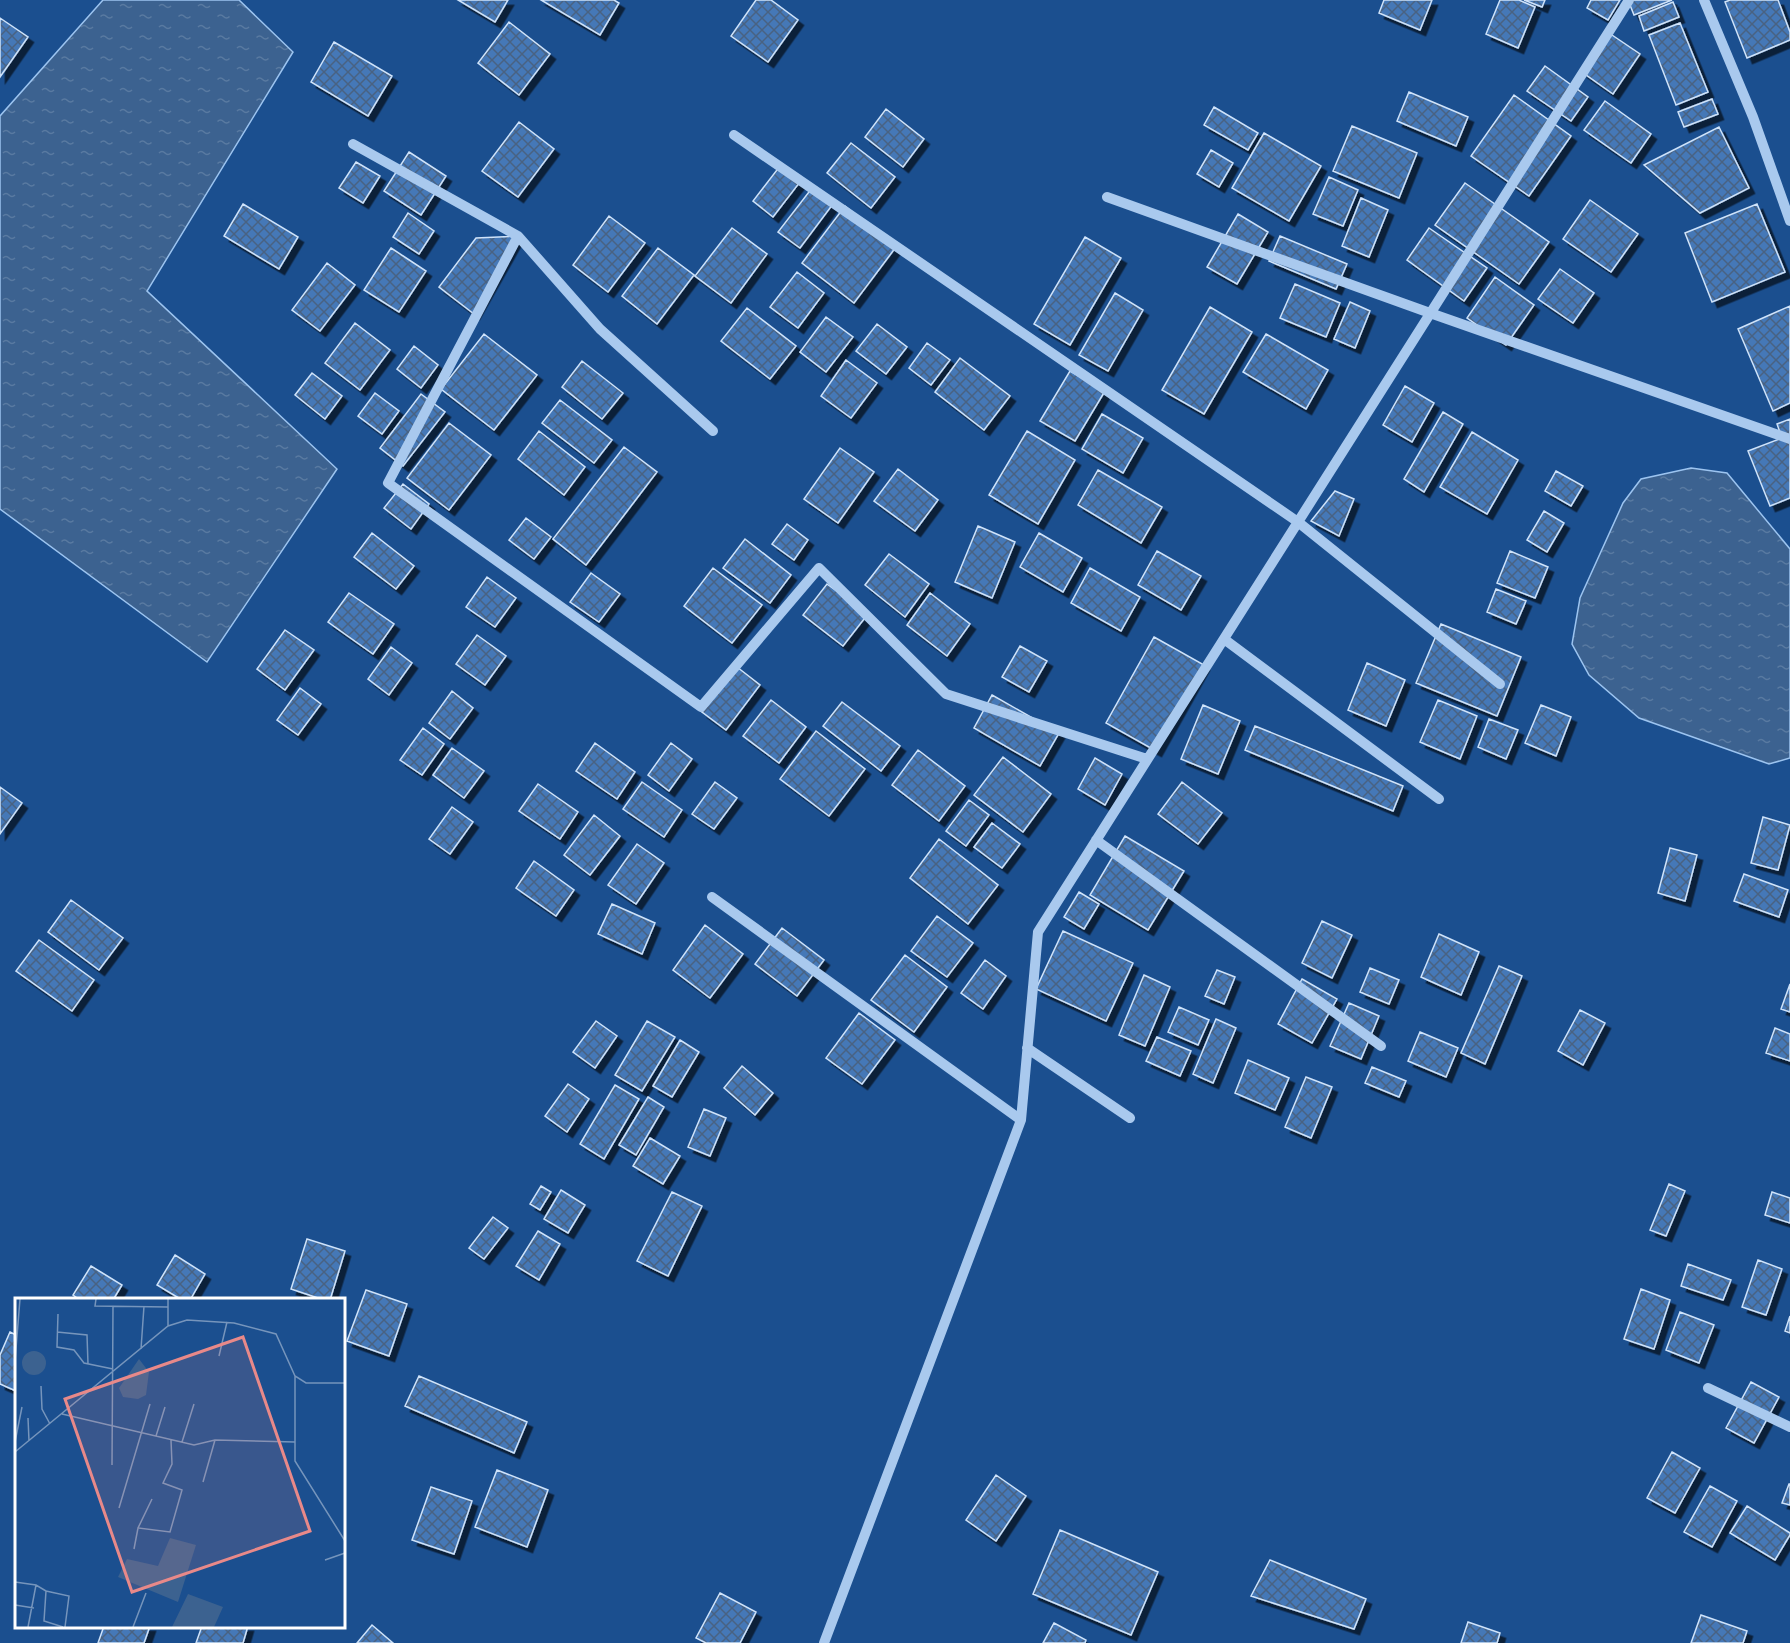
<svg xmlns="http://www.w3.org/2000/svg" width="1790" height="1643" font-family="Raleway,sans-serif">
	<defs>
		<pattern id="water-ripples" width="26" height="14" patternUnits="userSpaceOnUse" patternTransform="scale(1.5)"><rect width="26" height="14" fill="#3c6290"/><path d="M2 4q2-2 4 0t4 0M15 11q2-2 4 0t4 0" fill="none" stroke="#597aa1"/></pattern>
		<pattern id="building-cross-hatch" width="8" height="8" patternUnits="userSpaceOnUse" patternTransform="scale(1.5)"><rect width="8" height="8" fill="#4478b7"/><path d="M0 0l8 8M0 8l8-8" fill="none" stroke="#486282"/></pattern>
		<filter id="shadow"><feDropShadow dx="5.5" dy="5.5" stdDeviation="0" flood-color="#0009"/></filter>
	</defs>
	<rect width="100%" height="100%" fill="#1b4f8f"/>
	<path fill="url(#water-ripples)" stroke="#9cc4f0" stroke-width="1.5" d="M103 0H239L293 52 147 291 337 469 207 662 0 509V116Z
		M1691 468 1727 473 1790 549V758L1769 764 1639 718 1589 675 1572 644 1580 598 1623 503 1641 479Z"/>
	<path fill="url(#building-cross-hatch)" stroke="#cfe3fa" stroke-width="1.5" filter="url(#shadow)" d="M458 0H508L495 22Z
		M541 0H614L619 3 600 35Z
		M756 0H771L798 20 768 62 731 36Z
		M1384 0H1432L1420 30 1379 13Z
		M1500 0H1519L1535 7 1518 48 1486 34Z
		M1524 0H1545L1542 7Z
		M1591 0H1620L1608 20 1587 8Z
		M1628 0H1672L1634 15Z
		M1730 0H1778L1790 32V40L1747 58 1725 2Z
		M1673 2 1679 17 1644 31 1639 16Z
		M0 18 28 37 0 77Z
		M509 22 550 54 519 95 478 63Z
		M1680 23 1708 92 1676 105 1649 35Z
		M1609 33 1640 54 1613 94 1582 72Z
		M334 42 392 76 368 116 311 82Z
		M1545 66 1588 97 1571 121 1527 91Z
		M1409 92 1468 117 1456 146 1397 121Z
		M1514 95 1571 136 1529 196 1471 156Z
		M1712 99 1718 114 1684 127 1678 112Z
		M1605 101 1651 134 1631 163 1584 130Z
		M1214 107 1258 133 1248 150 1204 125Z
		M886 109 924 139 903 167 865 137Z
		M519 122 554 149 518 197 482 171Z
		M1352 126 1417 153 1399 198 1333 171Z
		M1719 127 1749 188 1700 213 1644 165Z
		M1264 133 1321 166 1289 221 1232 188Z
		M851 143 895 177 871 208 827 173Z
		M1211 150 1233 163 1219 187 1197 174Z
		M409 152 446 176 421 215 384 191Z
		M356 162 380 176 363 203 339 188Z
		M780 166 800 182 773 217 753 201Z
		M1329 177 1358 190 1343 226 1313 214Z
		M1465 183 1549 242 1519 284 1435 225Z
		M812 188 833 204 800 248 778 232Z
		M1361 198 1388 210 1369 257 1342 246Z
		M1590 200 1638 234 1611 272 1563 239Z
		M243 204 298 237 279 269 224 236Z
		M1757 204 1785 272 1712 302 1685 233Z
		M845 206 896 247 854 303 802 263Z
		M408 213 434 231 419 254 393 237Z
		M1238 214 1268 232 1237 284 1207 267Z
		M609 216 645 243 608 292 573 265Z
		M732 228 767 254 731 303 695 276Z
		M1429 228 1487 268 1464 301 1407 260Z
		M518 236 474 314 439 287 476 238Z
		M1280 236 1347 264 1336 289 1269 261Z
		M1085 237 1121 258 1070 345 1034 324Z
		M391 248 426 271 399 312 364 290Z
		M658 248 694 275 657 324 622 296Z
		M327 263 355 285 320 331 292 310Z
		M1560 269 1594 293 1573 323 1538 299Z
		M797 272 824 293 798 328 770 307Z
		M1495 277 1534 305 1506 345 1467 318Z
		M1295 284 1340 303 1326 337 1280 318Z
		M1115 293 1143 310 1108 371 1079 355Z
		M1350 302 1370 311 1355 348 1334 339Z
		M1790 306V403L1773 411 1738 329Z
		M1210 307 1252 332 1204 414 1162 390Z
		M747 308 796 346 770 379 721 341Z
		M826 317 853 337 826 372 800 352Z
		M355 323 390 350 360 390 325 363Z
		M877 324 907 347 886 374 856 351Z
		M484 334 537 375 494 430 441 389Z
		M1266 334 1328 370 1306 409 1243 372Z
		M927 343 950 360 931 385 909 368Z
		M414 346 438 365 421 388 397 369Z
		M960 358 1010 396 984 430 935 392Z
		M846 360 877 383 851 418 821 396Z
		M582 361 623 393 602 419 562 387Z
		M1070 371 1105 391 1075 441 1040 421Z
		M312 373 342 396 325 419 295 395Z
		M1405 386 1434 403 1412 442 1383 425Z
		M375 393 399 411 382 434 358 416Z
		M421 394 445 412 403 466 380 448Z
		M560 400 612 440 594 463 542 423Z
		M1443 412 1463 424 1424 492 1404 479Z
		M1102 414 1143 438 1123 473 1082 449Z
		M1790 419V498L1770 506 1748 451 1782 438 1777 424Z
		M449 423 491 455 449 510 407 478Z
		M539 431 585 467 564 495 518 459Z
		M1027 431 1075 460 1038 524 989 495Z
		M1472 432 1518 460 1487 514 1440 487Z
		M624 447 657 472 586 565 553 539Z
		M840 448 874 472 838 523 804 499Z
		M898 469 938 500 915 531 874 501Z
		M1098 470 1162 507 1141 543 1078 505Z
		M1556 471 1583 486 1571 506 1545 491Z
		M403 484 429 504 411 529 384 508Z
		M1335 491 1354 499 1339 536 1311 521Z
		M1544 511 1564 523 1547 552 1527 540Z
		M526 518 551 537 534 559 509 540Z
		M787 524 808 540 794 560 772 544Z
		M978 526 1015 542 992 598 955 582Z
		M372 533 414 566 396 589 354 557Z
		M1039 533 1082 558 1063 592 1020 567Z
		M745 539 791 575 770 603 723 568Z
		M1157 551 1201 576 1181 610 1138 585Z
		M1510 551 1548 567 1535 598 1497 583Z
		M889 554 929 584 905 617 865 585Z
		M713 568 762 605 732 643 684 606Z
		M1090 568 1140 597 1121 631 1071 603Z
		M591 573 620 594 599 622 570 602Z
		M487 577 516 598 495 627 466 607Z
		M827 584 868 614 843 646 803 615Z
		M1496 589 1526 601 1516 624 1487 612Z
		M349 593 394 624 373 654 328 622Z
		M930 593 970 624 947 656 907 625Z
		M1441 624 1521 657 1497 716 1416 683Z
		M285 630 314 650 285 690 257 669Z
		M477 635 506 656 485 685 456 664Z
		M1154 637 1204 665 1156 751 1106 723Z
		M1020 646 1047 661 1029 692 1002 677Z
		M391 647 412 663 389 695 368 679Z
		M1367 663 1405 680 1386 726 1348 710Z
		M737 667 760 685 726 730 702 712Z
		M300 688 321 704 298 735 277 720Z
		M452 691 473 708 450 739 429 723Z
		M992 695 1059 733 1040 766 974 728Z
		M771 700 806 727 779 763 743 736Z
		M1438 700 1477 716 1460 759 1420 742Z
		M842 702 900 746 881 771 823 726Z
		M1203 705 1240 721 1218 774 1181 759Z
		M1541 705 1571 717 1556 756 1525 743Z
		M1489 719 1518 730 1506 759 1478 747Z
		M1255 726 1403 786 1393 811 1245 750Z
		M423 728 444 744 422 775 400 760Z
		M816 731 865 769 829 816 780 779Z
		M595 743 635 772 617 799 576 771Z
		M671 743 692 759 669 791 648 775Z
		M452 748 484 771 464 798 433 775Z
		M918 750 965 786 939 821 892 785Z
		M1003 757 1051 794 1023 832 974 795Z
		M1095 758 1122 774 1105 805 1078 789Z
		M642 782 682 810 664 837 623 809Z
		M715 782 737 798 714 829 692 814Z
		M1182 782 1222 813 1198 844 1158 814Z
		M538 784 578 812 560 839 519 811Z
		M0 787 22 803 0 834Z
		M969 800 989 815 966 846 946 831Z
		M452 807 473 822 450 854 429 839Z
		M594 815 620 836 590 875 564 855Z
		M1763 817 1790 825 1778 870 1751 863Z
		M992 823 1020 844 1002 868 974 847Z
		M1125 836 1184 871 1148 930 1090 895Z
		M939 839 998 885 968 924 910 878Z
		M637 844 664 863 636 904 608 885Z
		M1670 848 1697 855 1685 901 1658 893Z
		M534 861 574 890 556 916 516 888Z
		M1744 874 1788 890 1779 917 1734 901Z
		M1079 892 1099 904 1084 929 1064 917Z
		M71 900 123 938 99 970 48 932Z
		M612 904 655 923 642 954 598 934Z
		M937 916 973 943 947 977 911 951Z
		M1322 921 1352 935 1332 978 1302 963Z
		M705 925 743 954 710 998 673 970Z
		M782 928 824 960 797 996 755 964Z
		M1063 931 1133 963 1106 1021 1036 989Z
		M1439 934 1479 952 1461 995 1421 977Z
		M39 940 94 980 72 1011 16 971Z
		M905 955 947 987 914 1032 871 1000Z
		M985 960 1006 976 983 1009 961 993Z
		M1499 966 1522 976 1485 1064 1461 1053Z
		M1370 968 1399 980 1389 1004 1360 992Z
		M1217 970 1235 977 1224 1004 1205 996Z
		M1144 975 1170 987 1145 1046 1119 1035Z
		M1302 979 1337 999 1312 1043 1278 1024Z
		M1790 984V1012L1781 1009Z
		M1349 1003 1379 1016 1361 1059 1330 1046Z
		M1179 1007 1209 1020 1198 1045 1168 1032Z
		M1580 1010 1605 1023 1583 1065 1558 1051Z
		M859 1013 895 1040 862 1084 826 1058Z
		M1216 1019 1236 1028 1213 1083 1193 1074Z
		M596 1021 617 1036 595 1068 573 1052Z
		M647 1021 675 1037 642 1091 615 1075Z
		M1775 1028 1790 1034V1061L1766 1053Z
		M1420 1032 1458 1048 1446 1077 1408 1061Z
		M1157 1037 1191 1051 1180 1076 1146 1061Z
		M680 1040 699 1052 672 1097 653 1086Z
		M1248 1060 1289 1078 1275 1110 1235 1093Z
		M742 1066 773 1093 755 1115 724 1088Z
		M1372 1067 1406 1081 1399 1097 1365 1083Z
		M1306 1077 1332 1087 1311 1138 1285 1127Z
		M568 1084 589 1099 567 1132 545 1116Z
		M615 1085 639 1099 604 1159 580 1144Z
		M648 1097 664 1107 636 1155 619 1145Z
		M704 1109 726 1118 710 1156 688 1147Z
		M650 1138 680 1156 663 1184 633 1166Z
		M1669 1184 1685 1191 1666 1236 1650 1230Z
		M541 1186 551 1192 540 1210 530 1204Z
		M561 1190 585 1205 568 1233 544 1219Z
		M672 1192 702 1206 668 1276 637 1261Z
		M1772 1192 1790 1198V1223L1765 1215Z
		M493 1217 508 1228 484 1259 469 1248Z
		M538 1231 560 1244 539 1280 516 1266Z
		M307 1239 345 1251 330 1300H324L291 1289Z
		M175 1255 205 1274 190 1300H182L157 1285Z
		M1758 1260 1782 1269 1766 1315 1742 1307Z
		M1688 1264 1731 1280 1723 1300 1681 1286Z
		M91 1266 122 1285 113 1300H80L73 1295Z
		M1641 1289 1670 1300 1654 1349 1624 1339Z
		M366 1290 407 1304 389 1356 347 1341Z
		M1680 1312 1714 1325 1699 1363 1666 1350Z
		M1790 1316V1333L1785 1331Z
		M10 1332 16 1335V1391L0 1384V1355Z
		M419 1376 527 1422 514 1453 405 1406Z
		M1751 1382 1779 1397 1754 1443 1726 1428Z
		M1672 1452 1700 1468 1675 1513 1647 1498Z
		M497 1470 548 1490 527 1547 475 1527Z
		M996 1475 1026 1496 996 1541 966 1520Z
		M1789 1484H1790V1505L1782 1503Z
		M1710 1486 1737 1501 1712 1547 1684 1532Z
		M431 1487 472 1501 454 1554 412 1540Z
		M1747 1506 1790 1533V1535L1775 1560 1730 1533Z
		M1060 1530 1158 1572 1131 1635 1033 1594Z
		M1270 1560 1366 1599 1354 1629 1251 1596Z
		M720 1593 756 1612 740 1643H706L696 1638Z
		M1701 1615 1747 1631 1743 1643H1691Z
		M1468 1622 1500 1633 1497 1643H1461Z
		M1054 1623 1086 1640 1085 1643H1043Z
		M372 1625 393 1643H357Z
		M104 1626H150L144 1643H98Z
		M202 1626H248L243 1643H196Z"/>
	<g fill="none" stroke-linecap="round" stroke-linejoin="round">
		<path stroke="#a9c9ee" stroke-width="10" d="M1704 0 1753 117 1790 221
			M734 135 1298 522 1500 684
			M353 144 518 236
			M1107 197 1430 313 1790 439
			M713 431 600 329 518 236 388 483 701 707 819 568 946 694 1147 759
			M1224 639 1439 799
			M1096 840 1381 1046
			M712 897 1021 1120
			M1027 1048 1130 1118
			M1708 1388 1790 1427
			M824 1643 1021 1120 1038 932 1629 0"/>
	</g>
	<g transform="translate(15 1298)">
		<rect width="330" height="330" fill="#1b4f8f"/>
		<path d="M7 65a12 12 0 1 1 24 0a12 12 0 1 1-24 0ZM124 61 134 74 131 97 123 101 108 99 104 90ZM155 240 181 247 163 304 103 279 112 261 143 268ZM173 296 208 309 199 329H157Z" fill="#3c6290"/>
		<path fill="none" stroke="#7695bc" stroke-width="1.5" d="M81 1 80 8 153 9M43 16 42 49 59 52 69 65 98 71M153 28V1M42 34 72 37 73 66M126 51 129 8M204 58 212 24M0 63 5 1M280 78V163L330 243M26 88 27 111 35 126M47 116 179 147 200 142 280 144M13 120 14 143M141 138 150 109M0 144 7 109M167 144 179 106M0 154 153 28 172 22 219 25 261 36 280 78 291 85H330M97 167 98 8M188 184 200 142M137 201 123 230 155 234 167 192 148 185 157 166 156 142M104 210 135 106M119 251 123 230M310 262 330 255M0 284 21 287 31 293 29 323 48 329M31 293 54 298 50 329M0 307 19 310M13 329 21 287M118 329 131 295"/>
		<path fill="#e88989" fill-opacity="0.15" stroke="#e88989" stroke-width="3" d="M228 39 295 233 117 294 50 101Z"/>
		<rect width="330" height="330" fill="none" stroke="#fff" stroke-width="3"/>
	</g>
</svg>
